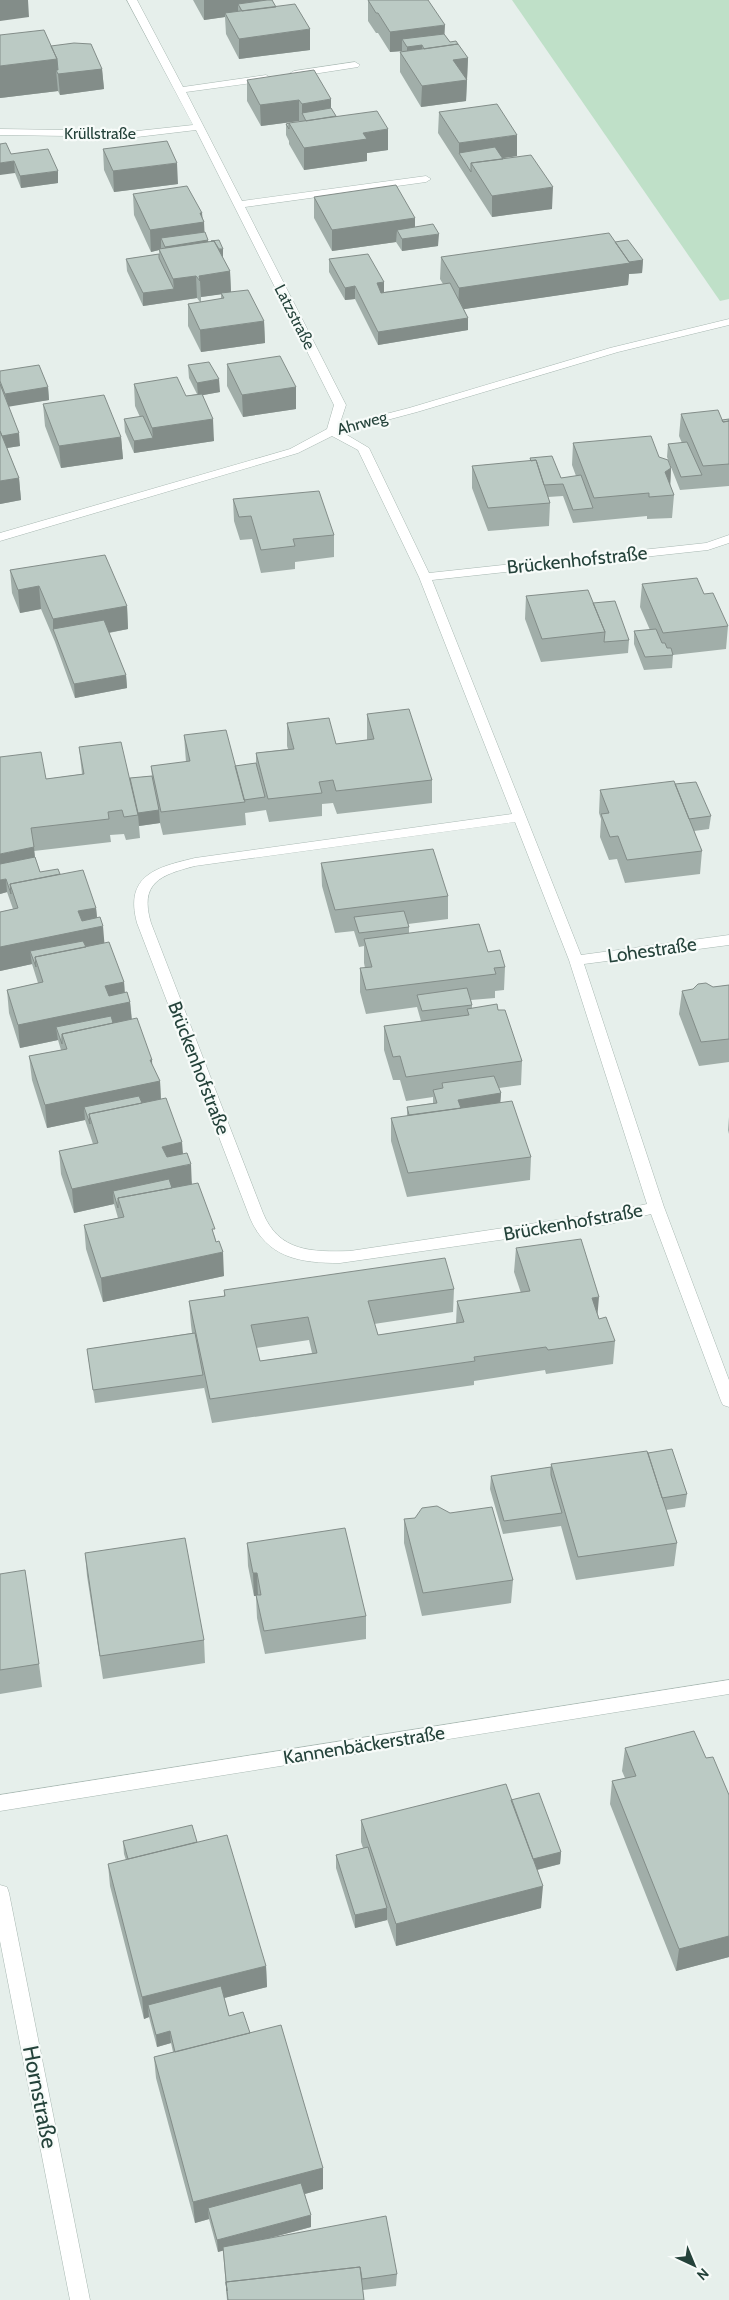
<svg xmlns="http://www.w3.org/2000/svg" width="729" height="2300" font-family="Cabin,sans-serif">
	<rect width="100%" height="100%" fill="#e6efeb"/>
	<path fill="#bfe0c8" d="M512 0H729V299L720 301Z"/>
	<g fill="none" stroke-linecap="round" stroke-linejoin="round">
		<g stroke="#a8b8b2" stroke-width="1">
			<path id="minor" d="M127 0H137L183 87 266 75 271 78 266 81 186 92 242 201 426 176 431 179 426 182 245 207 346 405 339 426 409 408 610 348 729 319V325L618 352 417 412 342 432 369 448 429 573 706 543 729 535V543L708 550 432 580 581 955 729 935V945L584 964 664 1207 729 1380V1407L723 1405 721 1401 651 1214 610 1224 340 1263C300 1263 267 1258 250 1218L137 923C124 875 157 867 195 858L512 814 419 577 358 450 332 436 298 453 0 541V533L290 449 327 429 334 405 196 130 137 137 0 135V129L137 131 193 125ZM515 822 569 960 647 1204 610 1212 350 1251C312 1252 279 1252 263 1213L151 923C139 883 160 875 195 866Z
				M355 62 360 65 358 67 294 77 289 74 294 71Z
				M729 1680V1694L0 1811V1795Z
				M0 1885 7 1887 9 1893 90 2300H70L0 1941Z"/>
		</g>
		<use href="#minor" fill="#fff" fill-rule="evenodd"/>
	</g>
	<path fill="#a1aea9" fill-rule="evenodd" d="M193 0H272L276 7 310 50 239 59 226 34 225 17 204 20Z
		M368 0 444 34 450 42 468 58 466 101 421 107 400 72V52L402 51 390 52 378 33H376L368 21Z
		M0 35 51 46 102 69 104 89 60 95 58 91 0 98Z
		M247 80 331 108 336 116 388 150 367 153V161L304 170 289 144V141L286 135V124L300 122 299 121 261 126 247 101Z
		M439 112 517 156 503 158 552 209 492 217 438 133Z
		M103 149 178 184 114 192 104 170Z
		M11 154 58 183 21 188 15 173Z
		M133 194 203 219 204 222V232L208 241 223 249V258L230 271 231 292 264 321 265 343 201 352 188 326V304L200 302 197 298 143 306 127 271 126 259 159 254V250L151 252 134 215ZM221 294V299L201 302V297Z
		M314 197 415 218V227L438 246 402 251 396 242 332 251 314 218Z
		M615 242 643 260 642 273 629 274 628 285 464 309 468 318V330L378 345 355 299 345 300 329 272V259L384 282V292L443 284 440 279 441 257Z
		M227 364 296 387V409L243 417 227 386Z
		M188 365 220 392 203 395 214 441 134 453 125 432 124 419 140 417 135 406 134 384 186 396 197 394 189 378Z
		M0 371 48 387 49 400 8 406 20 446 7 448 19 478 21 500 0 504Z
		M43 404 121 437 123 459 61 468 45 426Z
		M681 414 722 420 729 419V486L680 490 667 457 668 444 682 443 679 436Z
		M573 443 659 457 671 468 670 485 674 495 672 518 647 519V516L573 523 563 496 548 497 550 503 549 526 488 531 472 488V466L530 461V458L561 478 576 476 572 465Z
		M233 499 334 535V557L295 562V569L261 573 252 539 240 540 234 521Z
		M10 570 127 606 128 629 109 633 126 675 127 688 75 698 55 642 41 609 20 613 12 593Z
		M642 584 704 594 728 626 726 649 673 655 672 668 644 670 634 644V631L650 630 640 607Z
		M526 596 593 603 629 640 628 653 541 662 525 619Z
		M367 714 432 780V803L337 814 333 803 322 804V816L269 822 266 810 245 813 246 825 163 835 160 823 139 826 140 838 126 840 124 834 110 835 111 842 34 851 35 857 40 872 60 874 96 908 97 918 104 943 124 982 125 992 130 1002 132 1019 152 1060V1065L160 1081 161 1099 183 1154 192 1184 215 1237 224 1276 103 1302 86 1249 84 1225 118 1218 114 1204 74 1213 61 1174 59 1151 93 1144 85 1120 47 1128 32 1080 29 1056 61 1050 58 1040 20 1048 9 1013 7 990 38 983 32 964 0 971V912L13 909 7 892 0 894 46 779 82 774 79 747 130 778 152 776 151 766 186 762 184 735 235 766 256 763V753L288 749 287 746V723L336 744 367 740Z
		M675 784 711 816 709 829 694 831 702 851 700 874 625 883 617 859 609 860 600 837 601 819 599 813 600 790Z
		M321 863 448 896V919L408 924 409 927V933L488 952 505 967 504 990 495 991V998L471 1000 472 1005V1008L498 1010 522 1061 521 1085 499 1088 501 1093 500 1102 531 1157 530 1180 407 1197 391 1141V1118L407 1116V1107L433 1103V1097L406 1101 400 1080H393L384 1050V1026L421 1021 417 1007 366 1014 360 992V968H365L364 963V946L359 947 354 931 335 933 322 886Z
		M729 985V1062L699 1066 679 1014 682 991Z
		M729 1117V1134L728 1130Z
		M516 1248 598 1315 599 1319 615 1341 613 1364 546 1374 545 1370 474 1381V1385L212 1423 204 1387V1388L95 1403 87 1349 192 1333 191 1325 189 1301 224 1296V1290L454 1289 453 1312 374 1324 378 1335 456 1324 457 1301 521 1293 514 1272ZM309 1340 312 1353 260 1361 256 1348Z
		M648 1453 687 1494 685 1507 666 1510 677 1543 674 1566 576 1580 561 1526 503 1534 490 1489 491 1476 551 1467V1464Z
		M404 1519 513 1580 511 1603 422 1616 404 1543Z
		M247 1543 366 1616V1639L265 1654 257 1618 256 1596H254L248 1566Z
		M85 1553 204 1640 205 1663 103 1679 87 1576Z
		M0 1574 39 1664 42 1687 0 1694Z
		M625 1748 706 1758 729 1795V1957L676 1971 610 1804 612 1781 625 1778 622 1771Z
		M511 1800 561 1852 560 1864 537 1870 541 1908 396 1946 387 1919V1920L355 1928 336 1868V1855L363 1848 361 1842V1820Z
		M123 1841 197 1842 266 1966 267 1987 224 1998 229 2016 250 2033 323 2168V2189L305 2194 311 2227 269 2238 397 2274 396 2286 363 2290 364 2300H227L223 2250 218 2252 209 2219 195 2223 156 2078 154 2057 173 2052 171 2043 157 2047 149 2017 144 2019 110 1886 108 1864 126 1860 124 1854Z"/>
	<path fill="#838d89" d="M0 0H28L29 17 0 21Z
		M204 0H272L242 12 238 4V15L225 13V17L204 20Z
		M445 25 444 45H422V57L407 59V47L402 39V51L390 52V32Z
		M310 29V50L239 59V39Z
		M429 57 468 58 467 79 453 81Z
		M57 59 102 69 104 89 60 95 58 74 56 70 58 91 0 98V66Z
		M467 80 466 101 421 107 422 86Z
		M331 99V118L306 121 302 113V104Z
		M299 100V121L261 126 260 105Z
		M388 129V150L367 153V161L304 170V148L363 133Z
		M517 135V156L466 164 459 153V143Z
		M14 161 15 173 0 175V163Z
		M177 163 178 184 114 192 113 171Z
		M58 171V183L21 188 20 176Z
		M553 187 552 209 492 217V196Z
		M200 213H202L203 222H204L205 241 208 240 209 251 223 249V261L166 259 165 247 161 238V250L159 249V250L151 252 150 230Z
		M415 218V237L439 234 438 246 402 251V239L397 230 396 242 332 251V230Z
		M643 260 642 273 629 274 628 285 458 310 459 288Z
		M230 271 231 293 201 297 200 281 199 276Z
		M196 276 197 298 143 306V293L174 289 173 279Z
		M384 282V294L377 296V283Z
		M355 286V299L345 300V288Z
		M468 318V330L378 345V332Z
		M264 321 265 343 201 352 200 330Z
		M219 379 220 392 198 396 197 383Z
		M48 387 49 400 7 407 5 394Z
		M296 387V409L243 417 242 395Z
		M213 419 214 441 134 453V441L153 438 152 428Z
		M19 433 20 446 0 449V436Z
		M121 437 123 459 61 468 59 446Z
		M671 468 670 491 665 472Z
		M19 478 21 500 0 504V481Z
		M39 586 41 609 20 613 18 590Z
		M127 606 128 629 58 642 53 629V619Z
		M126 675 127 688 75 698 74 684Z
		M159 810 160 823 139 826 138 815 136 813Z
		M34 847 36 870 0 878V854Z
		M6 879 7 892 0 894V880Z
		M96 908 98 927 103 926 105 950 35 957 30 951 32 964 0 971V947L78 911Z
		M124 982 125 1003 130 1002 132 1025 62 1034 56 1027 58 1040 20 1048 18 1025 105 986Z
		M150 1060H152L153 1082 160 1081 161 1104 89 1114 84 1107 85 1120 47 1128 45 1105Z
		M501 1093 500 1107 458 1113V1100Z
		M182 1142 184 1166 191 1164 192 1188 118 1198 113 1191 114 1204 74 1213 72 1189 162 1147Z
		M223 1252 224 1276 103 1302 101 1278Z
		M599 1297 597 1320 592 1298Z
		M253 1573H257L258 1596H254Z
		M561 1852 560 1864 528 1872 529 1860Z
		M543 1886 541 1908 396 1946V1924Z
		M387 1908V1920L355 1928V1915Z
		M729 1936V1957L676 1971 679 1949Z
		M266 1966 267 1987 151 2017 148 2005 149 2017 144 2019 142 1997Z
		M170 2031 171 2043 157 2047 156 2035Z
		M323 2168V2189L211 2219 208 2208 209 2219 195 2223 193 2202Z
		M311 2215V2227L218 2252 217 2240Z"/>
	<path fill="#bbcac4" stroke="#838d89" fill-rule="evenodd" d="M267 0H272L276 7 242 11 238 4Z
		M368 0H428L445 25 390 32 378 13H376Z
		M295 4 310 29 239 39 225 13Z
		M44 30 57 59 0 66V35Z
		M444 34 450 42 456 41 458 44 424 49 422 45 407 47 402 39Z
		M74 43 91 44 102 69 58 74 56 70H58L57 59 51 46Z
		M458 44 468 58 453 60 467 80 422 86 400 52Z
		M314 70 331 99 302 104 299 100 260 105 247 80Z
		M497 104 517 135 459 143 439 112Z
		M331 108 336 116 306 121 302 113Z
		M377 111 388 129 363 133 367 139 304 148 289 123Z
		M289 123V129L286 124Z
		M167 141 177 163 113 171 103 149Z
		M6 143 11 154 48 149 58 171 20 176 14 161 0 163V144Z
		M495 147 503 159 471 163V172L459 153Z
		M531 155 553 187 492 196 471 163Z
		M396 185 415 218 332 230 314 197Z
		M187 186 202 213H200L204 222 150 230 133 194Z
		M433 224 439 234 402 239 397 230Z
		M205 232 208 240 165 247 161 238Z
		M609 233 630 263 459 288 441 257Z
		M219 240 223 249H219L214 241H211Z
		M628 240 643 260 629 262 615 242Z
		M214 241 230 271 199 276 200 281 196 276 173 279 159 249Z
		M159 254V258L174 289 143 293 126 259Z
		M368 254 384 282 377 283 381 293 450 283 468 318 378 332 355 286 345 288 329 259Z
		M248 290 264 321 200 330 188 304 224 298 221 293Z
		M280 356 296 387 242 395 227 364Z
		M209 362 219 379 197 383 188 365Z
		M39 365 48 387 5 394 0 381V371Z
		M177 377 186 396 202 394 213 419 152 428 134 384Z
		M0 384 19 433 2 436 0 431Z
		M104 395 121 437 59 446 43 404Z
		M718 410 723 422 729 421V464L703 466 681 414Z
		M143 416 153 438 134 441 124 419Z
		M729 419V421L723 422 722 420Z
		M0 431 19 478 0 481Z
		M651 436 659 457 668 460 671 468 665 472 674 495 649 497V493L594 498 573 443Z
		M687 442 702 475 681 477 668 444Z
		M552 456 561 478 581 475 593 508 573 510 563 484 544 485 536 460 531 461 530 458Z
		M536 460 550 503 488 508 472 466Z
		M319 491 334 535 293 539 295 546 261 550 251 516 239 517 233 499Z
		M105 555 127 606 53 619 39 586 18 590 10 570Z
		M697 578 704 594 713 593 728 626 663 633 642 584Z
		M588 590 605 632 542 639 526 596Z
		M615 601 629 640 604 642 605 632 593 603Z
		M104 620 126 675 74 684 53 629Z
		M656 629 662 643H665L667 648H671L673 655 645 657 634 631Z
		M409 709 432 780 336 791 333 780 319 782 322 793 268 799 256 753 294 749 287 723 329 718 336 744 374 739 367 714Z
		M226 730 245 802 161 812 151 766 190 761 184 735Z
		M121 742 138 815 124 817 122 810 108 812 109 819 31 828 34 847 0 854V757L41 752 46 779 84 774 79 747Z
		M256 763 265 797 244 800 235 766Z
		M152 776 159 810 138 813 130 778Z
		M674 781 702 851 627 860 618 836 610 837 601 814 609 813 600 790Z
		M696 782 711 816 689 819 675 784Z
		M433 849 448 896 335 910 321 863Z
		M35 857 40 872 58 869 60 874 10 884 11 894 6 879 0 880V864Z
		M83 870 96 908 78 911 82 921 100 917 103 926 0 947V912L18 908 10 884Z
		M404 911 409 927 359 933 354 917Z
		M479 924 488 952 500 950 505 967 494 968 496 974 366 990 360 968 372 967 364 939Z
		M83 941 86 947 35 957 36 967 30 951Z
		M109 942 124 982 105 986 109 996 127 992 130 1002 18 1025 7 990 43 982 35 957Z
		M706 983 713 987 729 985V1039L701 1042 682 991 693 989 698 984Z
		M467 988 472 1005 422 1011 417 995Z
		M497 1004 498 1010H505L522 1061 406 1077 400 1056 393 1057 384 1026 469 1015 467 1009Z
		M111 1016 113 1023 62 1034V1044L56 1027Z
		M137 1018 152 1060H150L160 1081 45 1105 29 1056 67 1049 62 1034Z
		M494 1076 501 1093 458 1100 461 1108 409 1115 407 1107 437 1103 433 1090 443 1088 442 1083Z
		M139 1096 142 1103 89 1114 90 1124 84 1107Z
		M166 1098 182 1142 162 1147 167 1157 187 1153 191 1164 72 1189 59 1151 98 1143 89 1114Z
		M512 1101 531 1157 408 1173 391 1118Z
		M169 1179 172 1188 118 1198V1208L113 1191Z
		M198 1183 215 1229H212L216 1242 219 1241 223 1252 101 1278 84 1225 124 1217 118 1198Z
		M581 1239 599 1297 592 1298 599 1319 606 1317 615 1341 548 1350 546 1347 474 1357 475 1361 210 1399 189 1301 225 1296 224 1290 445 1258 454 1289 368 1301 378 1335 464 1322 457 1301 530 1291 516 1248ZM308 1317 317 1353 260 1361 251 1325Z
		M195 1333 203 1375 93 1390 87 1349Z
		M672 1449 687 1494 662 1498 648 1453Z
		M647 1451 677 1543 578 1557 551 1464Z
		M551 1467V1475L562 1513 504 1521 491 1476Z
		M437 1506 450 1513 492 1507 513 1580 423 1593 404 1519 415 1518 422 1508Z
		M345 1528 366 1616 264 1631 256 1595H261L257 1573H253L247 1543Z
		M185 1538 204 1640 100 1656 85 1553Z
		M25 1570 39 1664 0 1670V1574Z
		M694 1731 706 1758 713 1757 729 1795V1936L679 1949 612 1781 636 1776 625 1748Z
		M506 1784 543 1886 396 1924 361 1820Z
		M539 1793 561 1852 533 1859 511 1800Z
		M192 1825 197 1842 128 1859 123 1841Z
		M227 1835 266 1966 142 1997 108 1864Z
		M368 1847 387 1908 355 1915 336 1855Z
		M221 1986 229 2016 243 2012 250 2033 175 2052 170 2031 156 2035 148 2005Z
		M281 2025 323 2168 193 2202 154 2057Z
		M301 2183 311 2215 217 2240 208 2208Z
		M386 2216 397 2274 362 2279 360 2267 226 2282 227 2291 223 2247Z
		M360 2267 364 2300H228L226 2282Z"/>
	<g text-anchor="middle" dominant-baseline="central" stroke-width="4.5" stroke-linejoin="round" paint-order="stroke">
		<g font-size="16" fill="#24423a" stroke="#f7fbf9">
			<text x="100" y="133">Krüllstraße</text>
			<text transform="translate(295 317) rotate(63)">Latzstraße</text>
			<text transform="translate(362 423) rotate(-15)">Ahrweg</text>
		</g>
		<g font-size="19" fill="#24423a" stroke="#f7fbf9">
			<text transform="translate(577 560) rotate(-6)">Brückenhofstraße</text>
			<text transform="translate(652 950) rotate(-8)">Lohestraße</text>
			<text transform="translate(199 1068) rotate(69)">Brückenhofstraße</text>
			<text transform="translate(573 1222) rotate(-10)">Brückenhofstraße</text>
			<text transform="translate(364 1745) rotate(-9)">Kannenbäckerstraße</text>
		</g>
		<g font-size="22" fill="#24423a" stroke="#f7fbf9">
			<text transform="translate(40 2097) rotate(79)">Hornstraße</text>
		</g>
	</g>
	<g transform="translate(694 2265) rotate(136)" stroke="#f7fbf9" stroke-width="4" paint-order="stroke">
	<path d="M0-4L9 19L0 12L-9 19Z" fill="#24423a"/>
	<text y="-8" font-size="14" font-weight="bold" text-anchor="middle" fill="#24423a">N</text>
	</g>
</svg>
